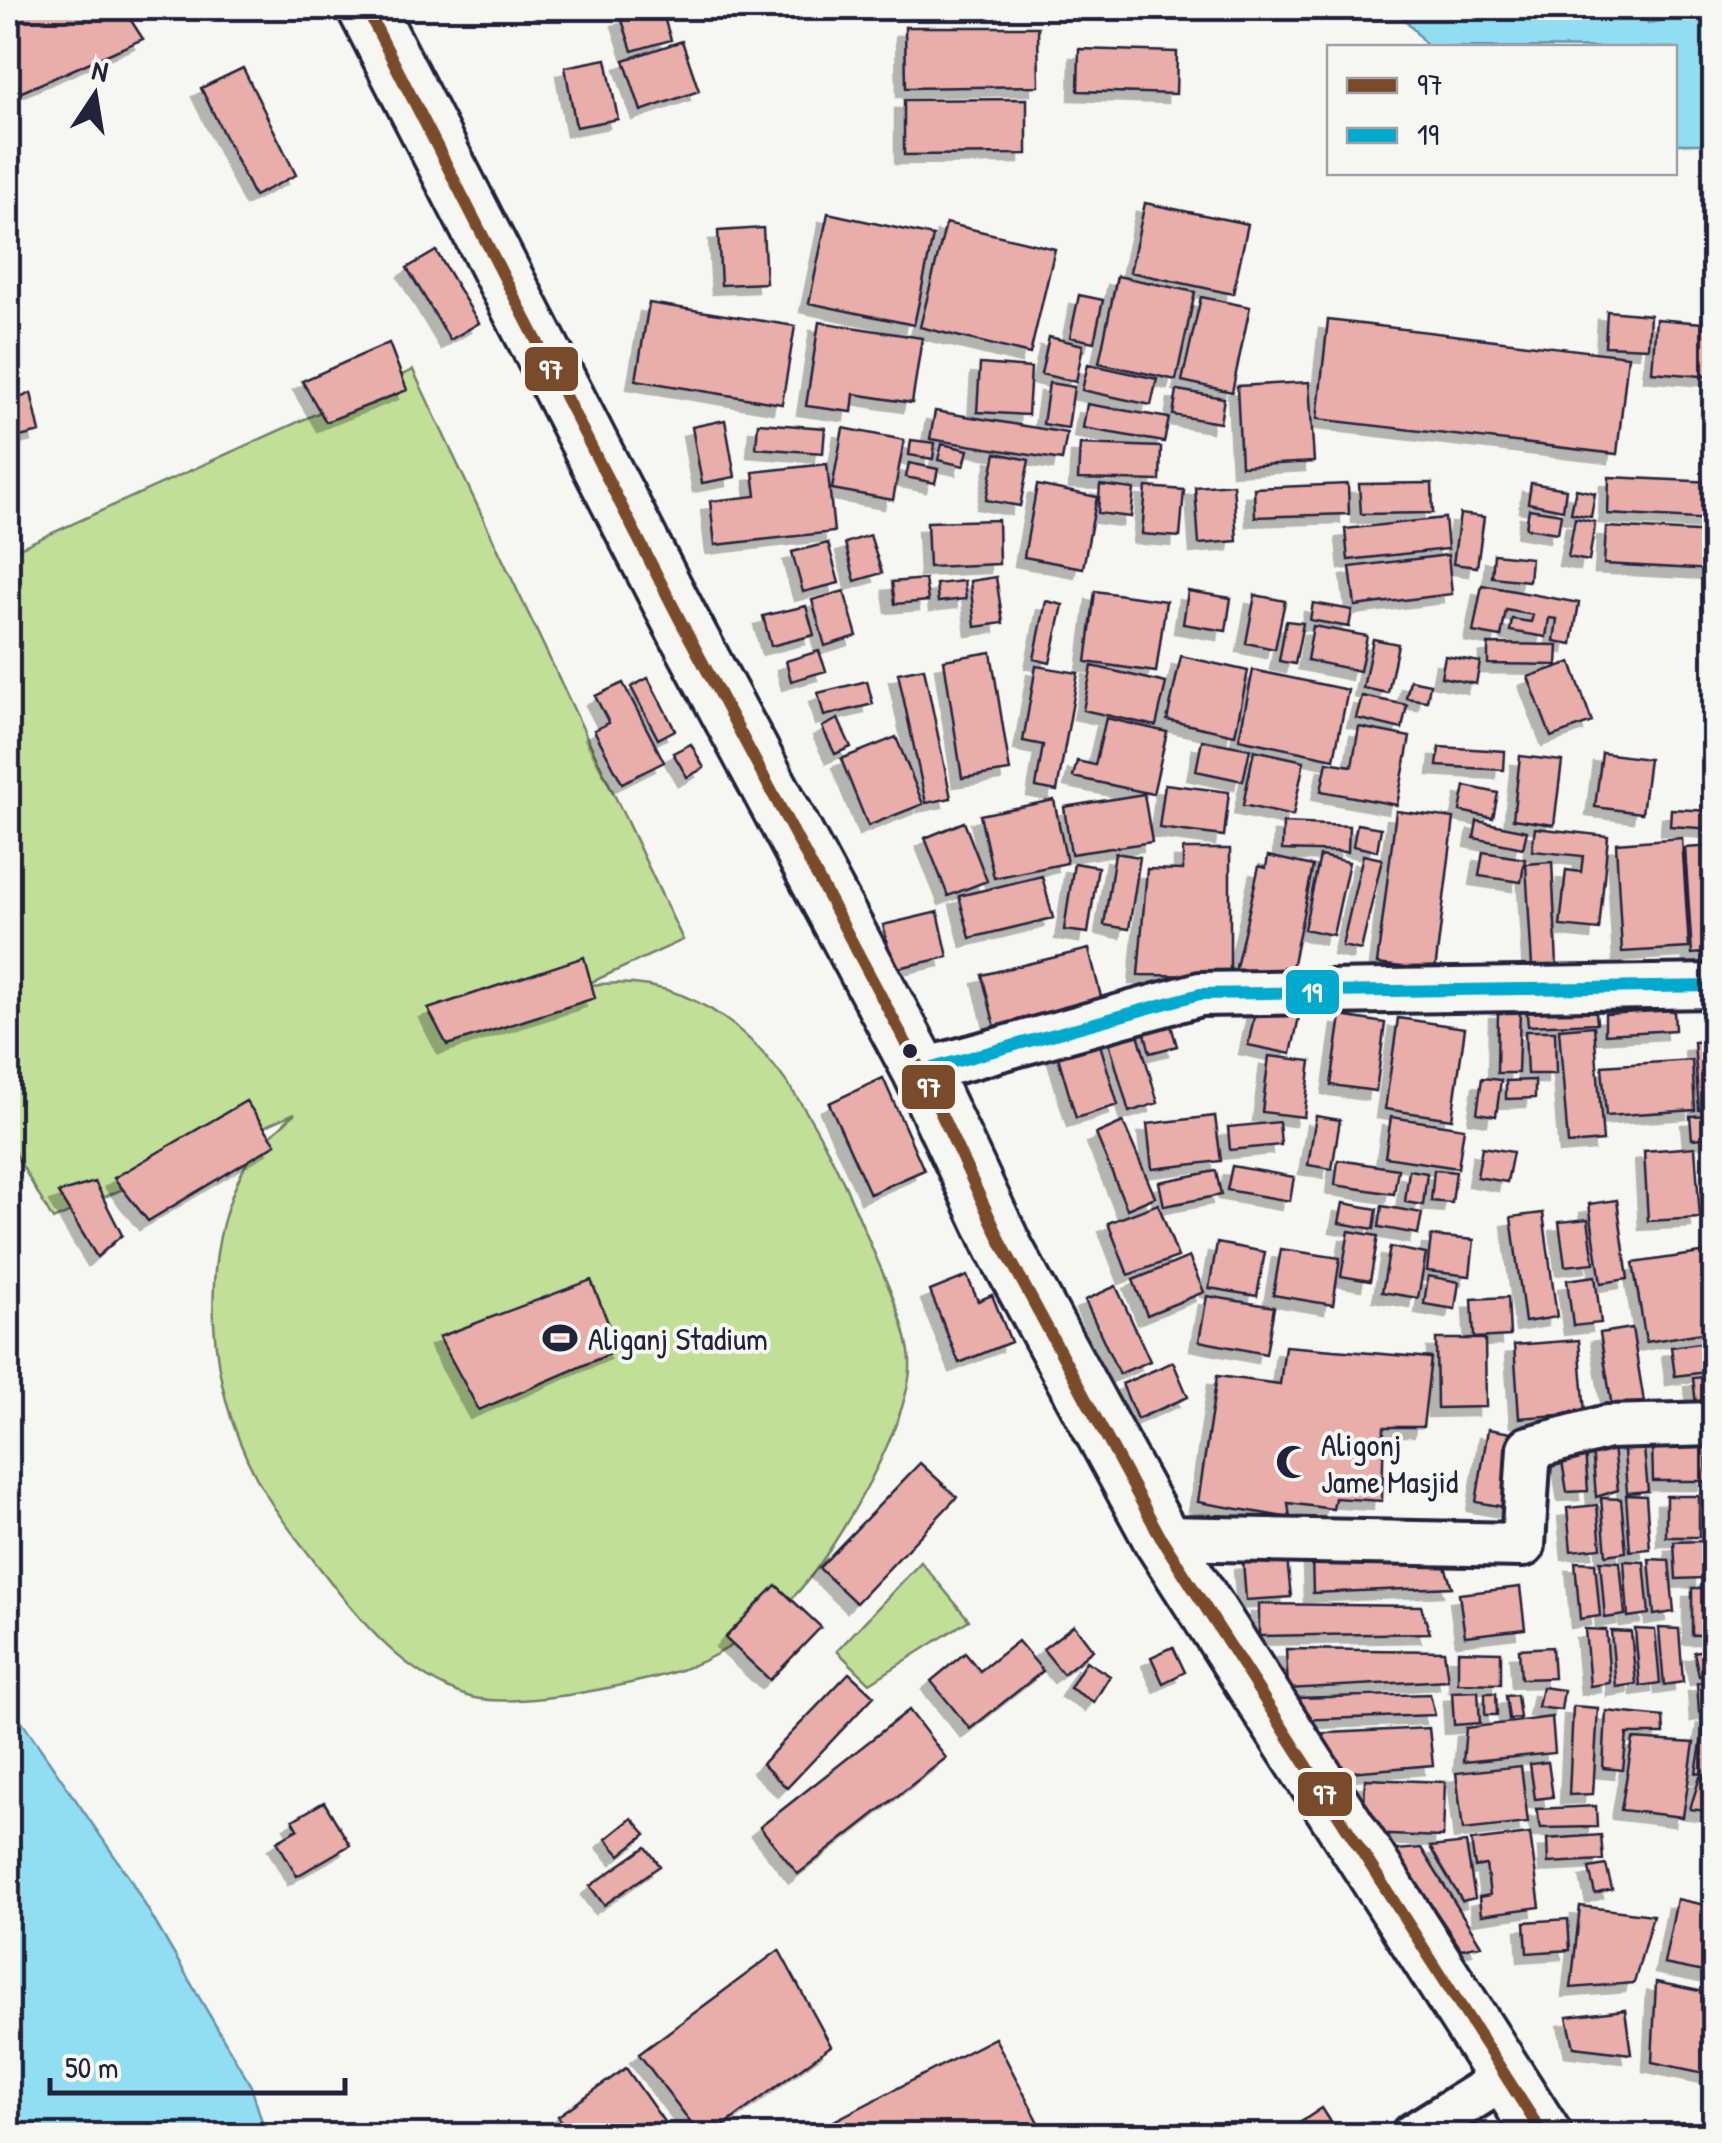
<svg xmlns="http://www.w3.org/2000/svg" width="1722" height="2143" font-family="'Patrick Hand',sans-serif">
	<defs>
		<filter id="shadow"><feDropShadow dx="-9" dy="9" stdDeviation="0" flood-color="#0004"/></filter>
	</defs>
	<rect width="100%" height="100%" fill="#f6f6f2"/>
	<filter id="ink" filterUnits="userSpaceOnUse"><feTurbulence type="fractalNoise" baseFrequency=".01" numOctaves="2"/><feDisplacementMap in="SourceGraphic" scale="20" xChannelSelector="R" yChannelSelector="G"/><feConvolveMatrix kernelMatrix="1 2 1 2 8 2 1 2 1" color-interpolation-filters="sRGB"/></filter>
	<g filter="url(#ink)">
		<path fill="#c1df97" stroke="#728069" stroke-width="2.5" d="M413 370 683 940 583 986C741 960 816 1114 867 1236 881 1270 907 1323 910 1360 914 1417 836 1550 797 1593 771 1623 725 1653 689 1667 643 1684 511 1711 467 1696 407 1676 363 1625 326 1576 302 1545 274 1512 256 1477 208 1386 196 1262 244 1168 255 1147 279 1129 295 1113L53 1220 8 1141V553Z
			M921 1562 969 1620 870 1683 837 1651Z"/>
		<path fill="#91ddf2" stroke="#6592a9" stroke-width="2.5" d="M1396 8H1644L1648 23 1714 12V144H1675L1674 48 1428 47Z
			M8 1701 130 1879 251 2086 266 2135H8Z"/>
		<path fill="#e9aea9" stroke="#22223b" stroke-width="2.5" filter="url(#shadow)" d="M8 8H123L143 39 8 98Z
			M654 8H661L671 40 632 51 621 17Z
			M905 27H1038L1039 86 906 88Z
			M682 41 699 91 641 111 624 60Z
			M1079 49 1177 52 1176 94 1078 91Z
			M606 59 618 119 576 127 565 67Z
			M243 68 296 175 254 196 201 88Z
			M1027 99V154L904 155V100Z
			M1145 203 1248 224 1233 294 1130 272Z
			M828 213 933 236 914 325 809 303Z
			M946 223 1055 249 1030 354 920 327Z
			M763 228 766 283 721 285 718 231Z
			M436 251 479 323 450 340 407 268Z
			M1117 276 1195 292 1176 380 1099 363Z
			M1079 295 1103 300 1094 342 1070 337Z
			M1201 297 1250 307 1232 392 1182 381Z
			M649 303 795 326 782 404 636 380Z
			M1607 311 1650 315 1648 348 1605 346Z
			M1656 319 1714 324V377L1652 372Z
			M1328 320 1628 356 1617 454 1317 419Z
			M819 322 922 338 912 403 854 394 852 412 806 406Z
			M1049 337 1083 345 1076 382 1041 374Z
			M389 343 407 390 326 422 302 381Z
			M980 364 1031 368 1028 415 977 412Z
			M1088 364 1157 379 1151 405 1082 390Z
			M1309 382 1314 462 1241 466 1237 386Z
			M1049 383 1074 387 1068 428 1043 424Z
			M1177 390 1224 398 1220 423 1173 415Z
			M31 393 40 432 8 440V403Z
			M1087 404 1169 418 1164 442 1083 428Z
			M935 411 1067 433 1062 460 930 439Z
			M725 420 735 477 702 483 692 427Z
			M758 423 825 428 823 453 756 448Z
			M843 428 904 440 893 500 832 489Z
			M911 440 935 443 933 459 909 455Z
			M942 444 968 450 964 466 938 460Z
			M1080 444 1161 447 1160 481 1078 479Z
			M996 453 1029 460 1020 506 986 500Z
			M909 463 938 469 935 483 906 477Z
			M827 464 834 532 715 545 710 501 756 496 753 472Z
			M1609 477 1714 482V520L1608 514Z
			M1432 483 1433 513 1361 514 1359 484Z
			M1531 483 1566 489 1563 510 1528 503Z
			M1233 484 1237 541 1199 544 1195 487Z
			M1348 484 1349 514 1255 517 1254 488Z
			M1037 485 1097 497 1083 568 1024 557Z
			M1100 485 1134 489 1131 517 1098 513Z
			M1146 487 1184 490 1180 537 1142 534Z
			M1576 489 1595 493 1591 517 1571 513Z
			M1529 509 1561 514 1558 533 1526 528Z
			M1460 514 1484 517 1477 567 1453 564Z
			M1445 518 1448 549 1348 560 1345 529Z
			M1575 518 1595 522 1589 561 1568 557Z
			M998 520 999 564 929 567 927 522Z
			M1606 527 1714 533V570L1604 564Z
			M870 535 882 573 855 581 845 543Z
			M828 543 839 583 803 592 792 552Z
			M1494 554 1531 558 1529 581 1492 577Z
			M1448 555 1452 594 1355 606 1350 567Z
			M996 577 1003 623 975 627 970 581Z
			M925 579 928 601 895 604 892 582Z
			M964 581 966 599 938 602 936 584Z
			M1482 585 1579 603 1572 644 1554 641 1557 619 1549 618 1546 637 1510 631 1512 619 1531 622 1533 615 1506 610 1501 637 1473 632Z
			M844 591 857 636 825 646 812 600Z
			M1095 591 1166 601 1156 672 1086 662Z
			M1188 591 1231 598 1226 631 1183 624Z
			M1255 595 1285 601 1275 649 1246 643Z
			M1046 601 1063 605 1050 663 1034 659Z
			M1313 603 1352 610 1349 627 1310 620Z
			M806 606 814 635 771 646 763 616Z
			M1286 621 1303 623 1295 664 1279 661Z
			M1313 626 1367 636 1360 671 1307 660Z
			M1373 639 1398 644 1388 693 1363 688Z
			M1488 644 1558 645 1557 665 1488 664Z
			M819 651 826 671 791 681 786 661Z
			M991 652 1010 771 962 778 944 660Z
			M1181 656 1248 671 1235 735 1167 720Z
			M1445 656 1480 662 1476 684 1441 677Z
			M1571 662 1592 722 1551 737 1528 677Z
			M1036 666 1078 673 1057 791 1036 787 1043 745 1023 741Z
			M1092 666 1166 683 1156 726 1083 710Z
			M924 668 951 798 926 803 898 673Z
			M1253 670 1348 690 1334 759 1239 739Z
			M648 678 675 730 658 739 631 687Z
			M1410 680 1430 684 1427 701 1406 698Z
			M867 681 873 704 824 716 818 693Z
			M623 683 664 762 622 783 594 730 609 723 595 696Z
			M1362 696 1407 705 1402 729 1356 718Z
			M1106 718 1167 732 1153 794 1073 777 1077 761 1095 765Z
			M838 719 851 747 835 754 822 727Z
			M1359 727 1410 737 1397 805 1321 791 1327 762 1352 766Z
			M896 737 923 804 868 826 841 759Z
			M1202 740 1250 749 1243 781 1196 771Z
			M691 744 704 768 687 777 673 753Z
			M1439 747 1505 751 1504 770 1437 766Z
			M1254 750 1304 761 1293 816 1243 805Z
			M1602 753 1649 759 1642 813 1595 807Z
			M1520 756 1562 761 1554 825 1513 819Z
			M1165 784 1229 792 1224 836 1159 828Z
			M1465 786 1498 793 1493 818 1460 811Z
			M1144 794 1152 842 1071 854 1064 807Z
			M1054 800 1067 863 994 878 980 815Z
			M1671 809 1714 811V829L1670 826Z
			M1396 811 1454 818 1435 971 1377 964Z
			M1477 821 1527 831 1523 848 1474 838Z
			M964 822 987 881 948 896 925 838Z
			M1283 823 1349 826 1348 852 1282 850Z
			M1357 824 1381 828 1377 851 1353 846Z
			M1535 828 1608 836 1599 930 1560 926 1566 870 1581 872 1583 856 1532 851Z
			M1682 838 1689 948 1622 952 1616 843Z
			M1714 846V952L1692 954 1685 848Z
			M1183 849H1230V976L1138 975 1147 869 1183 870Z
			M1483 852 1525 859 1521 882 1479 876Z
			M1115 853 1140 857 1129 929 1104 925Z
			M1363 855 1382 859 1361 950 1342 946Z
			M1268 856 1313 866 1292 968 1283 967 1280 982 1235 972 1259 866 1266 868Z
			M1320 856 1349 862 1333 935 1304 929Z
			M1552 862 1557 966 1532 967 1526 864Z
			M1074 863 1098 867 1088 933 1064 930Z
			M1042 876 1053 918 970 938 959 896Z
			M938 912 948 957 893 969 883 925Z
			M1089 949 1103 1005 996 1031 982 975Z
			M584 957 595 998 447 1045 428 1009Z
			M1595 1001 1597 1023 1528 1026 1526 1005Z
			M1256 1008 1299 1017 1291 1054 1248 1045Z
			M1498 1009 1520 1010 1518 1073H1497Z
			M1674 1010 1675 1030 1605 1034V1014Z
			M1168 1015 1177 1046 1150 1053 1142 1022Z
			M1341 1016 1385 1023 1376 1091 1331 1085Z
			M1398 1018 1465 1028 1452 1119 1385 1109Z
			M1134 1020 1158 1103 1129 1112 1105 1028Z
			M1594 1026 1603 1141 1568 1144 1559 1029Z
			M1096 1031 1118 1105 1076 1118 1054 1043Z
			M1525 1031H1555L1556 1074H1527Z
			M1714 1040V1109L1699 1110 1694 1042Z
			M1269 1056 1311 1061 1304 1117 1262 1112Z
			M1692 1060 1695 1110 1606 1116 1602 1066Z
			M883 1078 924 1170 870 1194 829 1103Z
			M1482 1078 1501 1080 1496 1116 1477 1113Z
			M1535 1080V1098L1506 1099V1081Z
			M246 1101 276 1144 148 1221 114 1178Z
			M1714 1115V1137L1692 1139 1690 1116Z
			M1215 1116 1221 1161 1152 1169 1147 1124Z
			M1316 1116 1340 1120 1332 1169 1308 1165Z
			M1391 1117 1464 1128 1458 1168 1385 1157Z
			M1123 1122 1155 1197 1127 1209 1096 1134Z
			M1279 1122 1281 1145 1230 1150 1228 1127Z
			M1482 1147 1513 1152 1507 1182 1477 1177Z
			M1695 1147 1700 1218 1648 1221 1644 1151Z
			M1338 1160 1398 1169 1394 1194 1335 1185Z
			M1232 1166 1294 1177 1290 1201 1227 1190Z
			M1409 1170 1427 1173 1423 1205 1405 1202Z
			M1434 1170 1456 1172 1452 1203 1431 1201Z
			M1216 1171 1221 1195 1164 1206 1159 1182Z
			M95 1182 122 1235 97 1257 58 1193Z
			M1617 1200 1628 1279 1601 1283 1589 1204Z
			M1343 1203 1377 1209 1374 1229 1339 1223Z
			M1158 1204 1178 1257 1128 1275 1108 1223Z
			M1382 1206 1422 1213 1418 1234 1379 1227Z
			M1543 1213 1557 1317 1525 1322 1511 1217Z
			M1588 1219 1594 1263 1565 1266 1559 1222Z
			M1349 1231 1378 1236 1370 1281 1341 1276Z
			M1431 1236 1474 1240 1470 1276 1427 1271Z
			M1217 1243 1265 1252 1257 1296 1209 1288Z
			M1390 1247 1426 1254 1418 1298 1382 1292Z
			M1281 1249 1340 1258 1333 1305 1273 1295Z
			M1708 1252 1714 1331 1646 1342 1633 1263Z
			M1189 1257 1204 1292 1147 1315 1133 1280Z
			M967 1276 978 1301 992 1295 1011 1342 959 1363 930 1291Z
			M1428 1276 1459 1282 1455 1309 1424 1304Z
			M1595 1276 1601 1323 1573 1326 1567 1280Z
			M591 1280 619 1350 479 1410 439 1337Z
			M1116 1286 1150 1361 1119 1374 1085 1300Z
			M1207 1296 1274 1307 1266 1354 1199 1341Z
			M1508 1297 1510 1336 1474 1338 1472 1299Z
			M1632 1328 1644 1402 1612 1407 1600 1333Z
			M1436 1339H1485L1486 1407 1437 1408Z
			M1579 1340 1585 1413 1519 1418 1514 1345Z
			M1714 1341V1371L1675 1376 1671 1347Z
			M1285 1346 1431 1358 1423 1427H1384L1382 1501 1335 1498 1333 1509 1288 1503 1290 1518 1198 1502 1217 1376 1280 1384Z
			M1173 1362 1188 1397 1137 1419 1122 1384Z
			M1714 1376V1412L1697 1414 1693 1378Z
			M1488 1429 1523 1435 1510 1508 1476 1502Z
			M1623 1437 1643 1438 1648 1491 1627 1493Z
			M1706 1442 1707 1481H1653L1652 1443Z
			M1592 1447H1613L1618 1490 1596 1497Z
			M1560 1449H1585L1588 1491 1567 1492Z
			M920 1463 957 1497 856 1603 819 1568Z
			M1626 1495 1646 1496 1650 1549 1630 1551Z
			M1666 1496H1699V1537H1666Z
			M1601 1498 1621 1499 1626 1552 1606 1555Z
			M1597 1505 1601 1548 1571 1551 1567 1508Z
			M1703 1541 1704 1578 1676 1579 1674 1542Z
			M1440 1552 1452 1587 1313 1593 1312 1556Z
			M1287 1558 1291 1597 1246 1600 1243 1561Z
			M1649 1559 1669 1560 1674 1612 1654 1615Z
			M1600 1561 1620 1562 1625 1615 1605 1618Z
			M1624 1561 1644 1562 1649 1614 1628 1617Z
			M1575 1562 1595 1563 1600 1616 1580 1619Z
			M776 1585 821 1627 770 1680 725 1638Z
			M1520 1587 1525 1629 1465 1636 1459 1594Z
			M1692 1588H1714V1635H1692Z
			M1259 1604 1421 1606 1430 1633 1259 1636Z
			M1074 1625 1093 1650 1063 1674 1043 1649Z
			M1659 1628 1679 1629 1683 1682 1664 1685Z
			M1585 1629 1606 1630 1610 1683 1590 1686Z
			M1635 1629 1655 1630 1660 1683 1640 1686Z
			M1611 1631 1631 1632 1636 1684 1616 1687Z
			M1018 1641 1043 1671 970 1729 931 1681 965 1653 980 1671Z
			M1173 1647 1185 1672 1163 1683 1151 1657Z
			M1552 1647 1554 1678 1521 1679 1519 1649Z
			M1714 1648V1673L1699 1676 1694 1652Z
			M1286 1649 1444 1651 1448 1680 1288 1689Z
			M1458 1651 1501 1652V1684L1458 1683Z
			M1086 1661 1110 1676 1094 1702 1070 1688Z
			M849 1673 874 1696 787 1788 762 1764Z
			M1714 1681V1710L1699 1712 1697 1683Z
			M1542 1687 1564 1690 1561 1710 1538 1707Z
			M1478 1691 1480 1723 1454 1725 1452 1692Z
			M1485 1693H1496L1497 1715H1485Z
			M1430 1694 1435 1715 1296 1720 1297 1698Z
			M1517 1695 1520 1718 1509 1719 1506 1696Z
			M1573 1706 1598 1708 1593 1794 1569 1795Z
			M909 1710 946 1758 798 1874 760 1827Z
			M1606 1711 1663 1717 1664 1734H1627L1623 1770 1603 1768Z
			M1706 1715 1714 1716V1776L1696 1773Z
			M1552 1717 1555 1753 1463 1762 1466 1728Z
			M1429 1728 1433 1765 1326 1774 1309 1734Z
			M1633 1739 1694 1743 1683 1817 1621 1810Z
			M1548 1762 1553 1797 1535 1799 1530 1764Z
			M1521 1766 1528 1823 1463 1830 1456 1773Z
			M1700 1777 1714 1779V1812L1690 1809Z
			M1365 1779 1445 1782 1443 1837 1363 1834Z
			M324 1802 350 1845 297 1876 277 1841 298 1829 293 1820Z
			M1596 1806 1597 1827 1541 1828 1536 1809Z
			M632 1818 646 1834 620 1855 606 1839Z
			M1530 1834 1540 1907 1481 1915 1479 1897 1490 1895 1486 1865 1475 1867 1471 1841Z
			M1601 1835 1603 1860 1548 1863 1547 1839Z
			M1466 1843 1475 1898 1462 1901 1430 1847Z
			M646 1847 660 1866 604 1905 590 1886Z
			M1421 1848 1481 1945 1461 1949 1394 1850Z
			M1606 1865 1612 1889 1595 1894 1589 1868Z
			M1677 1899 1714 1907V1974L1664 1964Z
			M1580 1906 1653 1915 1634 1983 1571 1988Z
			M1568 1919 1570 1950 1527 1953 1525 1922Z
			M779 1950 831 2046 710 2136H701L639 2054Z
			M1656 1982 1714 1994V2075L1652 2062Z
			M1625 2010 1631 2054 1574 2047 1567 2017Z
			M995 2038 1046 2136H834L828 2124Z
			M626 2068 674 2136H572L558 2116Z
			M1322 2108 1340 2136H1280Z"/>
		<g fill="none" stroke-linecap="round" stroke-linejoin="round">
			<g stroke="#22223b" stroke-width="50">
				<path id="minor" d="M921 1071 1200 994 1714 986
					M1161 1538 1523 1545 1529 1448 1608 1427 1714 1424
					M1412 2136 1506 2077"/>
			</g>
			<g stroke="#22223b" stroke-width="62">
				<path id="highway" d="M366 8 680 620 921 1071 1003 1246 1161 1538 1544 2136"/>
			</g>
			<use href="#minor" stroke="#f6f6f2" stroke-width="42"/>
			<use href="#highway" stroke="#f6f6f2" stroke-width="55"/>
			<g stroke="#f6f6f2" stroke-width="20">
				<path id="bus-1" d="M366 8 680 620 921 1071 1003 1246 1161 1538 1544 2136"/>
			</g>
			<g stroke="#f6f6f2" stroke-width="20">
				<path id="bus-2" d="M921 1071 1200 994 1714 986"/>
			</g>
			<use href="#bus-1" stroke="#7a4b2a" stroke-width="12"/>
			<use href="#bus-2" stroke="#00a9ce" stroke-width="12"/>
		</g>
	</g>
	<defs>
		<g id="stadium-bare" transform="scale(2.7)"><path d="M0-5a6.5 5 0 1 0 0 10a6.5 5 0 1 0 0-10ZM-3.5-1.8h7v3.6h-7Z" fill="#22223b" stroke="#f6f6f2" stroke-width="2.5" paint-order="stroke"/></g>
		<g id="mosque-bare" transform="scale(2.7)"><path d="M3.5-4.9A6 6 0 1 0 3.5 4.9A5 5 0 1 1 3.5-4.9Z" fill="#22223b" stroke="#f6f6f2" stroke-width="2.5" paint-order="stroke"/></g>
	</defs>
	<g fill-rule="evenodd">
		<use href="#stadium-bare" x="560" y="1338"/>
		<use href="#mosque-bare" x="1293" y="1462"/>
	</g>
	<circle fill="#22223b" stroke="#f6f6f2" stroke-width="4" cx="910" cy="1051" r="9"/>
	<g text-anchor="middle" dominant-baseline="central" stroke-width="8" stroke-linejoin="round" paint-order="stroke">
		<g font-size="32" fill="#22223b" stroke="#f6f6f2" text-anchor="start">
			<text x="588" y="1338">Aliganj Stadium</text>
			<text x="1321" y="1444">Aligonj<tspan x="1321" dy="37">Jame Masjid</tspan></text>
		</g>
	</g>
	<g stroke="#f6f6f2" stroke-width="4">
		<rect x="523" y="345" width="57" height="48" rx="10" fill="#7a4b2a"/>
		<rect x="1284" y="968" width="57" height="48" rx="10" fill="#00a9ce"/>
		<rect x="900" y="1063" width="57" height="48" rx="10" fill="#7a4b2a"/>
		<rect x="1296" y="1770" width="58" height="48" rx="10" fill="#7a4b2a"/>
	</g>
	<g font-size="28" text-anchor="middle" font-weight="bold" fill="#fff">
		<text x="551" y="379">97</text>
		<text x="1312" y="1002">19</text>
		<text x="929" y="1097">97</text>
		<text x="1325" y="1804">97</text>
	</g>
	<rect width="1722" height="2143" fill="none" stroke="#f6f6f2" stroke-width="40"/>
	<rect x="20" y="20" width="1682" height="2103" fill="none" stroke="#22223b" stroke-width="4" filter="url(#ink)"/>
	<rect x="1327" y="45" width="350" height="130" fill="#f6f6f2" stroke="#a1a1a9" stroke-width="2.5"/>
	<rect x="1347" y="78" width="50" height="15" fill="#7a4b2a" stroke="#a1a1a9" stroke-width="2.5"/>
	<text x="1417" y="95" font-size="30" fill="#22223b">97</text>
	<rect x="1347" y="128" width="50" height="15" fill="#00a9ce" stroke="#a1a1a9" stroke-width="2.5"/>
	<text x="1417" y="145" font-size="30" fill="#22223b">19</text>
	<g transform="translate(95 95) rotate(12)" stroke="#f6f6f2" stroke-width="8" paint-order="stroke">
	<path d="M0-8L18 38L0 25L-18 38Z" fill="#22223b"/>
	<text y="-15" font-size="28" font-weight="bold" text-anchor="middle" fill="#22223b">N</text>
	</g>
	<path d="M50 2078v15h295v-15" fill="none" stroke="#22223b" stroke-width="5"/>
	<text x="65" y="2078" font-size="30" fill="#22223b" stroke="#f6f6f2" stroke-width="8" paint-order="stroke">50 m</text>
</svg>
